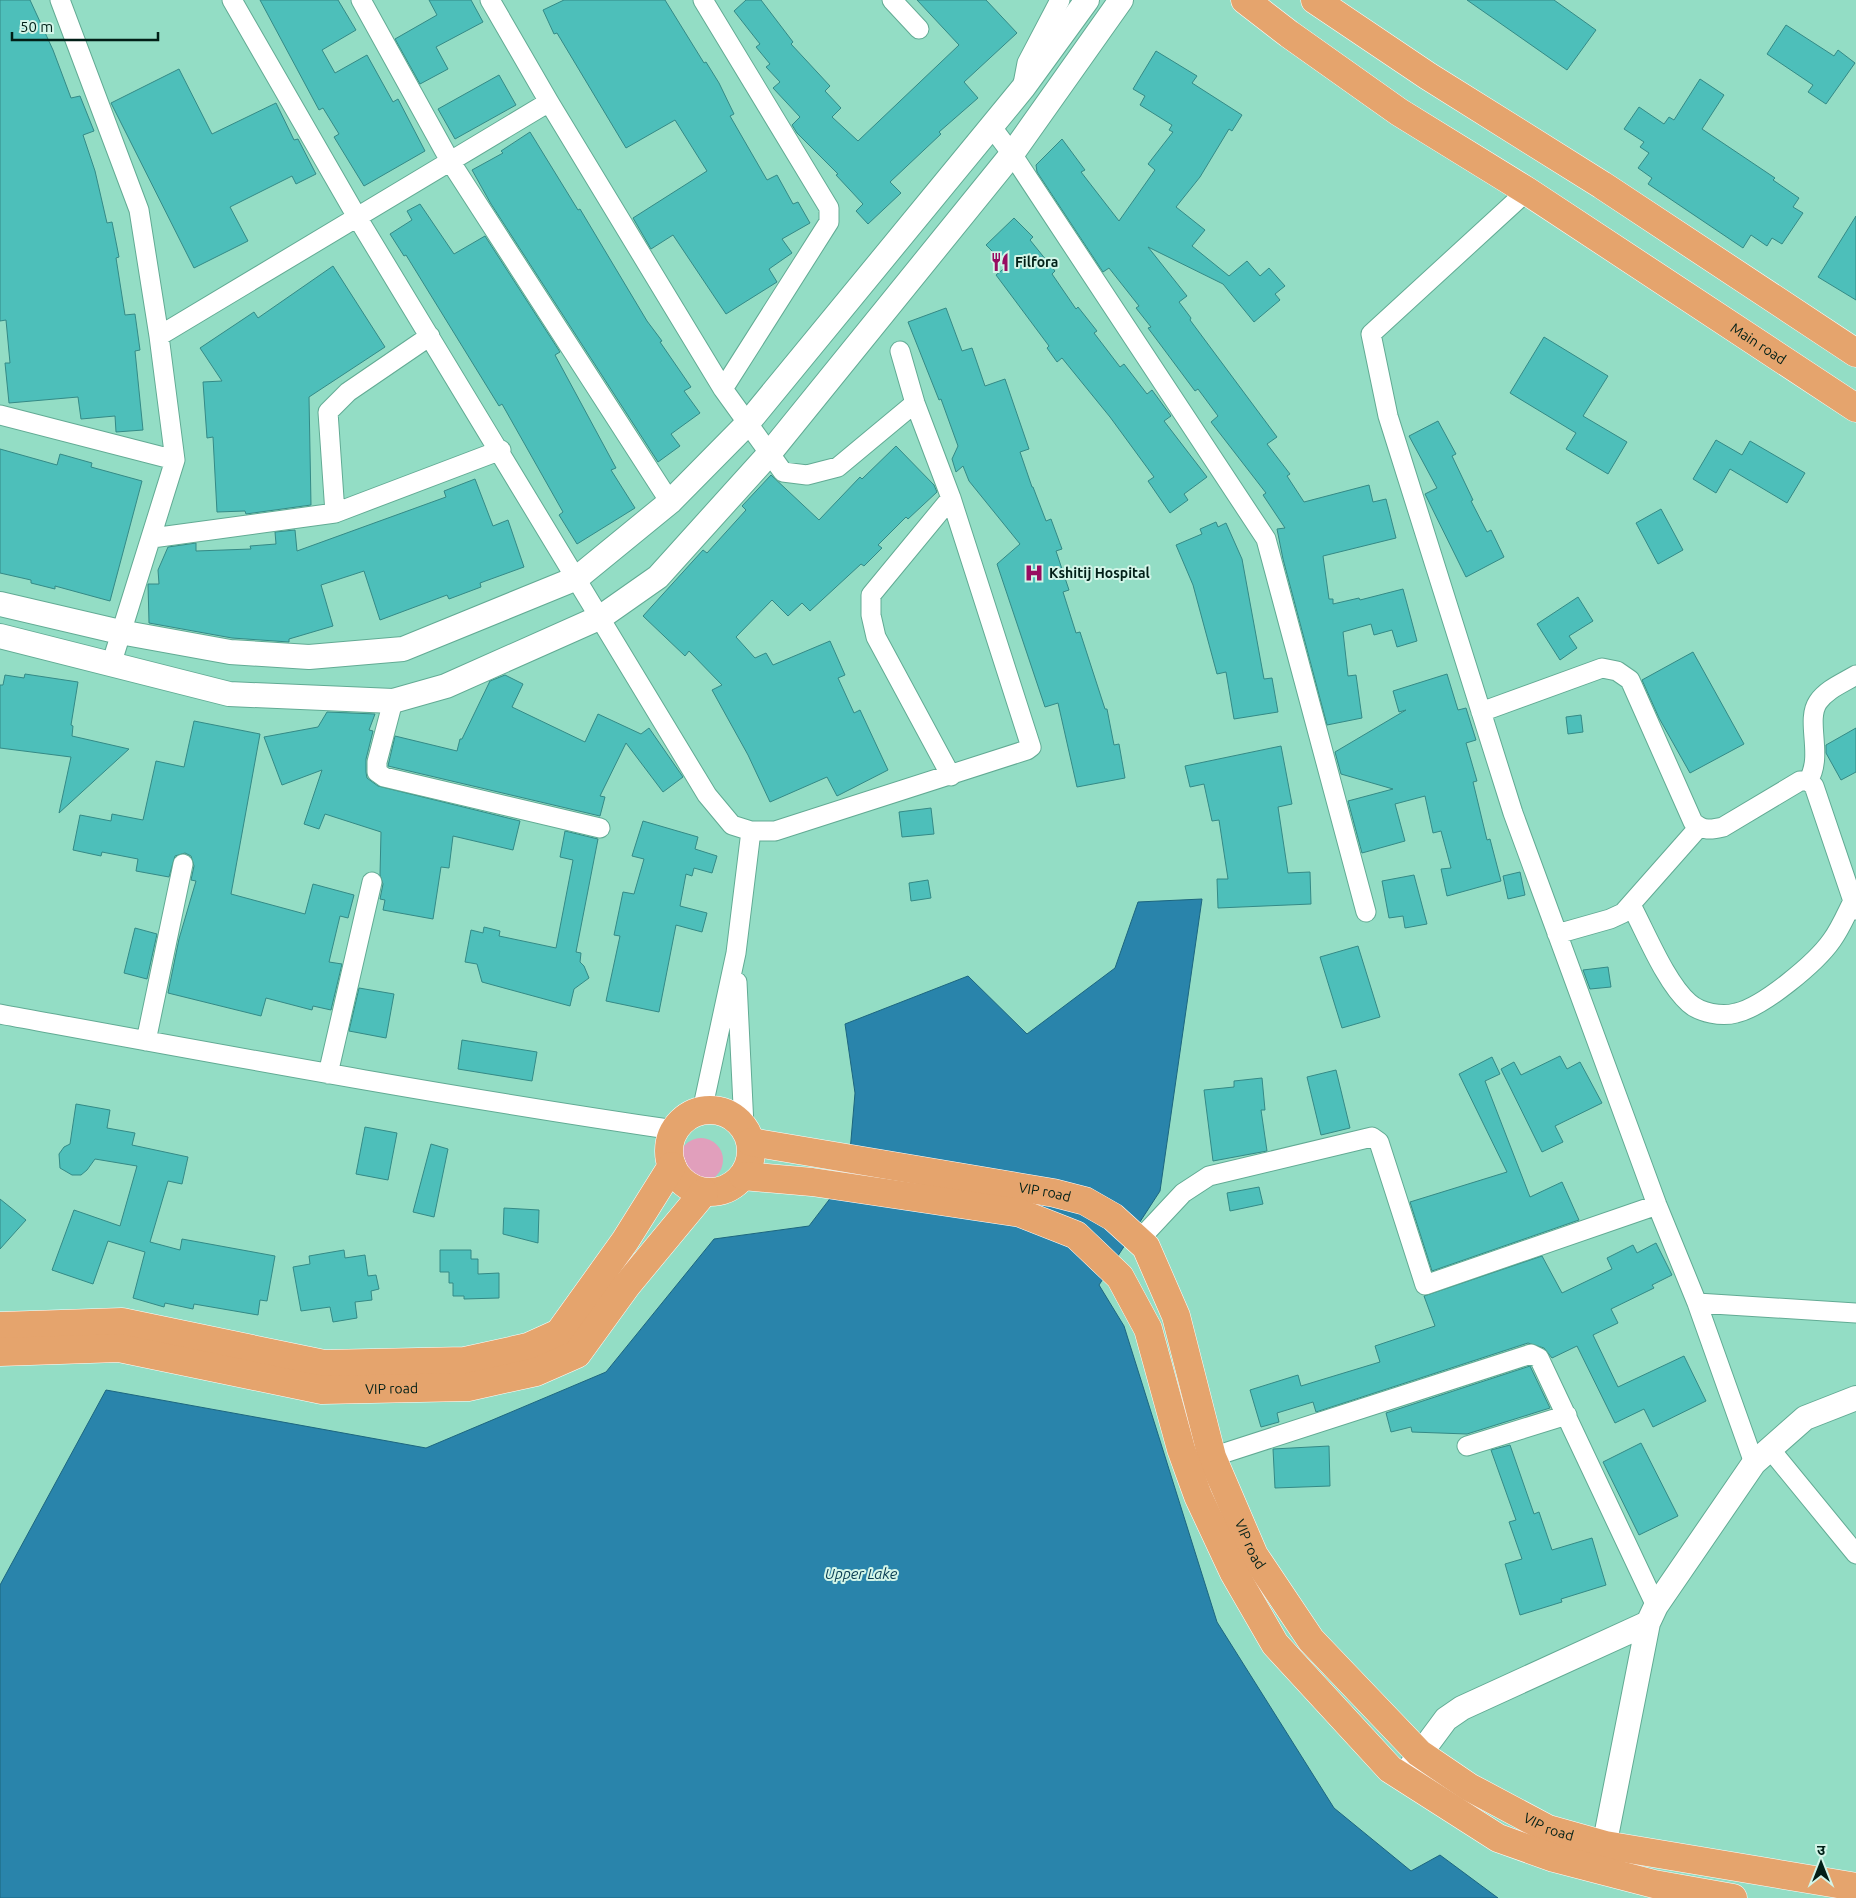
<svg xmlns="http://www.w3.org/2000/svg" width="1856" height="1898" font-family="Ubuntu,'Noto Sans Devanagari',sans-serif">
	<rect width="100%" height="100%" fill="#93ddc5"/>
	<path fill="#e19fbc" d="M679 1160a22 22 0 1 1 44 0a22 22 0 1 1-44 0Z"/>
	<path fill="#2984ab" stroke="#1d667f" d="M1202 899 1160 1191 1099 1285 1124 1326 1217 1622 1334 1808 1411 1871 1440 1855 1498 1898H0V1585L106 1390 426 1448 606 1372 714 1239 809 1226 848 1175 855 1093 845 1024 968 976 1027 1034 1115 968 1138 902Z"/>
	<path fill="#4dbfba" stroke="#348a86" d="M0 0H30L53 50 71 98 80 96 94 131 83 135 95 171 107 223 112 222 119 257 116 258 125 315 135 314 140 350 135 351 143 430 116 432 115 416 81 419 78 397 9 403 5 363H10L6 320 0 321Z
		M260 0H338L356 30 322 50 335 73 367 55 393 102 398 99 425 151 364 186 334 137 339 134 323 108 319 110Z
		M429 0H471L483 22 436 47 448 69 420 84 395 39 437 15Z
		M564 0H665L704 63 706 62 719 83 734 114 730 116 767 180 777 175 793 204 798 202 810 223 782 239 792 253 769 269 777 282 726 314 673 235 651 249 633 218 707 171 675 120 626 148 557 33 554 34 543 10Z
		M746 0H761L793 42 791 44 830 86 825 91 841 108 832 117 858 141 959 45 917 0H986L1017 33 964 82 978 98 939 132 941 134 890 182 901 193 868 224 856 211 863 204 836 175 838 174 797 133 792 125 800 117 773 88 780 82 766 67 770 64 756 47 760 44 734 11Z
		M1467 0H1554L1596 30 1567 70Z
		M1786 25 1834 56 1838 50 1855 63 1826 104 1808 92 1813 85 1767 54Z
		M1156 51 1197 76 1192 83 1242 115 1232 131 1229 129 1200 177 1176 207 1205 230 1192 246 1229 276 1247 261 1260 276 1269 268 1285 286 1275 294 1280 300 1254 322 1223 284 1148 247 1187 296 1179 302 1191 318 1190 320 1277 437 1267 444 1290 474 1287 476 1304 502 1369 485 1373 502 1386 499 1396 538 1323 556 1329 599H1333V604L1359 598 1360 600 1403 589 1417 641 1397 647 1392 630 1374 635 1371 624 1343 632 1348 676 1356 675 1362 718 1327 725 1283 559 1277 529 1285 528 1263 495 1266 493 1211 422 1218 416 1198 389 1195 391 1148 328 1151 327 1136 308 1139 306 1109 268 1103 272 1037 172 1036 165 1062 139 1085 170 1081 172 1119 221 1155 170 1148 164 1173 132 1169 130 1172 125 1140 105 1145 96 1133 89Z
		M179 69 212 134 276 103 294 140 298 139 316 174 296 184 292 176 230 207 248 241 194 268 111 103Z
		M499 75 516 105 455 139 438 109Z
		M1700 79 1724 95 1702 129 1775 178 1773 180 1799 198 1793 207 1803 213 1782 244 1772 238 1767 246 1751 235 1743 248 1648 184 1652 178 1638 168 1649 153 1640 147 1644 142 1624 129 1639 107 1664 124 1669 117 1674 120Z
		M530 132 578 210 580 209 647 321 662 341 660 342 691 387 684 391 700 413 671 434 680 446 658 462 491 204 472 170 503 153 501 151Z
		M420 204 454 254 485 236 560 352 555 355 616 468 611 470 635 508 577 544 559 515 563 512 502 404 499 406 406 255 404 256 390 234 412 220 407 211Z
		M1856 216V300L1818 277Z
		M1014 218 1033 237 1030 240 1055 271 1052 274 1076 309 1078 307 1097 331 1094 333 1120 367 1124 364 1147 394 1152 390 1171 416 1164 421 1207 477 1184 494 1188 500 1170 513 1148 481 1154 477 1110 417 1062 358 1057 362 1047 348 1049 346 996 275 1007 266 986 245Z
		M333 266 385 347 309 397 311 505 246 514 245 511 217 512 213 437 207 438 203 382 222 381 200 348 254 312 258 318Z
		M946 308 962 351 972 348 985 386 1005 379 1029 449 1020 452 1032 487H1033L1046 521 1051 519 1062 549 1056 551 1069 590 1063 592 1076 633 1080 632 1105 709H1107L1114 745 1119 744 1125 778 1077 787 1058 703 1045 707 997 564 1020 544 969 481 963 466 956 472 952 459 958 446 941 399 939 400 908 322Z
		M1544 337 1608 376 1583 416 1627 442 1608 474 1566 449 1576 433 1510 393Z
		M1438 421 1456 454 1452 456 1473 500 1471 501 1487 532 1491 530 1504 557 1466 577 1425 494 1437 488 1409 436Z
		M1716 440 1742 455 1750 441 1805 473 1787 503 1730 469 1716 493 1693 479Z
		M896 446 934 485 937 492 908 519 906 517 878 545 882 548 864 566 861 564 810 611 802 603 788 616 772 600 736 637 755 658 766 653 773 665 830 641 845 675 838 678 854 713 860 710 888 770 837 796 827 777 770 802 748 755 712 690 722 685 689 651 685 656 643 616 703 550 707 553 746 510 742 506 771 475 819 520 860 477 862 479Z
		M0 449 57 465 60 454 92 463 91 467 142 481 110 601 55 586V589L31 583V580L0 573Z
		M475 479 493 526 508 520 524 567 480 583 481 587 449 599 447 595 380 620 364 571 321 585 333 626 289 639V642L232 638 149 623 148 584H159L158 570 168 547 196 543V551L251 549 250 546 276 544 275 532 295 530 297 551 446 497 444 491Z
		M1661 509 1683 550 1658 564 1636 523Z
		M1216 522 1218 527 1226 523 1242 559 1264 679 1272 678 1278 712 1234 719 1226 672 1217 674 1193 585 1176 545 1202 534 1200 529Z
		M1578 597 1593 621 1569 636 1577 648 1560 660 1537 624Z
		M1693 652 1744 744 1690 773 1659 718 1642 680Z
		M25 674 78 682 71 725 73 726 72 736 129 749 59 813 71 757 0 748V685H3L5 675 24 678Z
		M1447 674 1458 710 1466 708 1476 740 1466 743 1477 781 1473 782 1487 840 1490 839 1501 881 1447 896 1441 869 1451 868 1441 831 1433 833 1425 796 1395 804 1405 841 1362 853 1348 801 1393 789 1341 774 1335 752 1406 710 1399 712 1393 691Z
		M505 675 523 684 512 707 585 742 598 714 641 734 649 728 683 777 663 792 626 743 600 796 605 797 600 816 388 766 395 736 457 751 460 739H462L490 681Z
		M327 712 375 714 369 730 373 731 366 759V772L367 778 378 786 520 821 513 850 453 836 449 868 441 867 433 919 383 910 385 900 380 899 383 884 380 875 381 832 325 814 319 829 304 824 322 770 282 785 264 737 318 727Z
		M1581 715 1583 732 1568 734 1566 717Z
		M194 721 260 734 231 894 305 914 313 884 354 895 348 918 340 916 329 962 342 964 331 1010 313 1006 312 1010 266 998 261 1016 168 993 179 939 196 881 191 880 194 866 191 856 185 853 175 856 169 877 136 871 138 859 102 852 101 856 73 850 80 815 111 821 112 814 143 820 156 761 184 767Z
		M1856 728V772L1841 780 1826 753V745Z
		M1281 746 1292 804 1278 807 1288 873 1310 872 1311 904 1218 908 1217 879H1228L1219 820 1212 821 1204 784 1190 787 1185 766Z
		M931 808 934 834 902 837 899 812Z
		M643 821 698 837 695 849 717 856 712 873 694 868 692 876 686 874 680 906 707 913 702 932 676 925 659 1012 606 1001 620 936 614 935 623 892 634 894 644 859 632 856Z
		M565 831 598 839 576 952 581 953 580 962 584 966 589 978 574 989 570 1006 482 982 477 964 465 962 471 930 483 933 484 927 500 931 499 936 556 948 573 860 560 857Z
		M1520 872 1525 895 1508 899 1503 876Z
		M1414 875 1427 924 1405 928 1403 916 1389 918 1382 881Z
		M928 880 931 898 911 901 909 883Z
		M135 928 157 934 147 979 124 973Z
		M1358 946 1380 1017 1342 1028 1320 957Z
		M1608 967 1611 987 1590 989 1583 970Z
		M359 988 394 994 386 1038 349 1031Z
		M462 1040 537 1052 532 1081 458 1069Z
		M1560 1056 1567 1069 1580 1062 1602 1103 1555 1126 1563 1142 1542 1152 1501 1069 1514 1062 1521 1075Z
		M1492 1057 1500 1074 1485 1081 1530 1197 1562 1182 1579 1220 1432 1271 1410 1202 1507 1172 1459 1074Z
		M1336 1070 1350 1128 1321 1135 1307 1077Z
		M1262 1078 1265 1110H1261L1267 1151 1213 1161 1204 1090 1234 1087V1081Z
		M76 1104 110 1110 107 1128 135 1133 132 1145 188 1157 182 1184 168 1181 150 1242 180 1250 182 1239 275 1256 267 1301 260 1300 258 1315 194 1304 193 1309 165 1303 164 1307 133 1298 145 1252 108 1241 93 1284 52 1270 74 1210 120 1226 137 1166 95 1159 87 1170 81 1175H72L60 1168 59 1154 64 1147 70 1144Z
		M365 1127 397 1133 388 1180 356 1174Z
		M431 1144 448 1149 434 1217 413 1212Z
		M1259 1187 1263 1204 1230 1211 1227 1193Z
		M0 1199 26 1220 0 1249Z
		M504 1208 539 1210 538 1243 503 1234Z
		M1656 1243 1672 1275 1652 1285 1654 1288 1611 1309 1618 1323 1593 1335 1618 1387 1684 1356 1706 1401 1653 1427 1644 1409 1615 1423 1577 1346 1552 1358 1544 1348 1528 1343 1316 1412 1313 1402 1277 1413 1279 1422 1261 1427 1250 1390 1298 1375 1301 1386 1380 1362 1375 1346 1435 1326 1424 1296 1542 1256 1562 1293 1612 1269 1607 1258 1633 1245 1637 1253Z
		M344 1250 345 1258 365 1255 368 1276 376 1275 379 1289 371 1291 372 1300 355 1302 357 1318 333 1322 330 1307 301 1311 293 1267 310 1264 309 1256Z
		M440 1250H471V1259H478V1274L499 1273V1298L464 1299V1296H453V1283H449V1272H440Z
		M1530 1366 1550 1408 1467 1434 1412 1432 1411 1427 1391 1432 1386 1413Z
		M1641 1443 1678 1516 1639 1535 1603 1462Z
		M1510 1445 1534 1514 1539 1512 1552 1550 1592 1538 1606 1585 1561 1599 1562 1602 1520 1615 1505 1564 1522 1559 1509 1522 1516 1520 1491 1450Z
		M1329 1446 1330 1486 1275 1488 1273 1449Z"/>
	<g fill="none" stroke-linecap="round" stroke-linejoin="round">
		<g stroke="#62ab94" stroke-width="21">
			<path id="minor" d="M60 0 139 210 159 336 175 460 111 665
				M232 0 357 217 707 795 732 825 751 831 736 953 702 1111
				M361 0 450 161 670 502
				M490 0 549 102 723 389 783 472 807 475 838 467 915 403
				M703 0 829 208V222L723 389
				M892 0 919 29
				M1023 84 1027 63 1060 0
				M991 126 1012 154 1266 539 1366 912
				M1527 191 1371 334 1388 416 1513 813 1657 1205 1697 1303 1754 1463
				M159 336 549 102
				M0 415 175 460
				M335 513 328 412 348 392 430 336
				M152 538 335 513 501 450
				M393 701 377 762V772L384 777 600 828
				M1481 712 1602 668 1617 671 1630 680 1693 822C1703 831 1711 830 1723 827L1800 781H1808L1814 786 1856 910
				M951 776 876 637 871 615V595L951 498
				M1808 781C1824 756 1805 721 1818 702 1827 689 1843 683 1856 675
				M751 831H775L1027 750 1031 747 951 498 915 403 900 351
				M1631 905C1646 933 1666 983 1689 1003 1700 1013 1722 1017 1736 1013 1763 1007 1816 963 1832 940 1840 929 1846 915 1852 903
				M1557 934 1610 919 1623 913 1699 827
				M737 982 744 1126
				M0 1014C224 1055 449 1097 675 1130
				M146 1041 183 864
				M328 1074 372 882
				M1139 1240 1183 1193 1209 1176 1372 1137 1379 1142 1425 1285 1657 1205
				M1697 1303 1856 1313
				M1467 1446 1567 1415
				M1770 1449 1856 1554
				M1212 1457 1531 1354 1539 1358 1656 1606"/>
		</g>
		<g stroke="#62ab94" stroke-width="26">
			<path id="tertiary" d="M0 604 120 632 230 652 309 657 403 649 577 578 670 502 747 424 1023 88 1087 0
				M0 636 229 694 393 701 446 686 601 617 658 577 769 454 1012 154 1121 0
				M1403 1777 1446 1719 1462 1708 1648 1623 1656 1606 1754 1463 1805 1418 1856 1398
				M1601 1862 1648 1623"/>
		</g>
		<g stroke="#fff" stroke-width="29">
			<g id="primary">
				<path id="s1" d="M1245 0 1289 34 1399 112 1527 191 1856 408"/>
				<path d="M1315 0 1428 76 1602 185 1856 353"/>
				<circle cx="710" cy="1151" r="41"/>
				<path id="s2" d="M751 1142 1054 1193 1085 1201 1113 1217 1146 1247 1176 1316 1212 1457 1254 1555 1311 1640 1419 1753 1469 1787 1548 1829 1605 1845 1856 1887"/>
				<path d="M743 1176 812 1182 1020 1213 1076 1235 1120 1277 1148 1329 1181 1449 1198 1496 1234 1573 1275 1644 1390 1769 1498 1838 1554 1858 1654 1884 1733 1898"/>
				<path d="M0 1326 122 1322 324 1364 465 1361 528 1347 559 1333 625 1241 672 1166"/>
				<path id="s3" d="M0 1352 119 1348 322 1390 468 1387 536 1372 577 1354 627 1285 704 1192"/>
			</g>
		</g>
		<use href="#minor" stroke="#fff" stroke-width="19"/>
		<use href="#tertiary" stroke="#fff" stroke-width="24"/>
		<use href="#primary" stroke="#e5a46d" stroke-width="28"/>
	</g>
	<defs>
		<g id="restaurant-bare" transform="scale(1.5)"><path d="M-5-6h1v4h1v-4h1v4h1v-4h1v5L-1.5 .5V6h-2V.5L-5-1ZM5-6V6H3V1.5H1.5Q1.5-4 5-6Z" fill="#970c61" stroke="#d2f5e8" stroke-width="2.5" paint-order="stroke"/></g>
		<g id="hospital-bare" transform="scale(1.5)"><path d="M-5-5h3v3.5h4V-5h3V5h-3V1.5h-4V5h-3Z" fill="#970c61" stroke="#d2f5e8" stroke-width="2.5" paint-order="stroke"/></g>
	</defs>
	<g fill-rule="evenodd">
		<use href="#restaurant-bare" x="1000" y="262"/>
		<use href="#hospital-bare" x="1034" y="573"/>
	</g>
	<g text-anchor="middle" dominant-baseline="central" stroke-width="4" stroke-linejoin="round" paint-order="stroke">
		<g font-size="14" font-weight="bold" fill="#011f17" stroke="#d2f5e8" text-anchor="start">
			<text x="1015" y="262">Filfora</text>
			<text x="1049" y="573">Kshitij Hospital</text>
		</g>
		<g font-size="14" fill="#011f17" stroke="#d2f5e8">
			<text stroke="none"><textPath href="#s1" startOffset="618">Main road</textPath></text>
			<text stroke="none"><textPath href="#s2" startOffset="298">VIP road</textPath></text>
			<text stroke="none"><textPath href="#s3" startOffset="396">VIP road</textPath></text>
			<text stroke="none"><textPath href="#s2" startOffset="732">VIP road</textPath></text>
			<text stroke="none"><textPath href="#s2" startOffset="1152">VIP road</textPath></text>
		</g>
		<g font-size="15" font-style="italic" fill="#093d52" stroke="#d2f5e8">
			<text x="861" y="1573">Upper Lake</text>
		</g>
	</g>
	<g transform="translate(1821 1863)" stroke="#d2f5e8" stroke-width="4" paint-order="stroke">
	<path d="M0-4L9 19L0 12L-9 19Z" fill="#011f17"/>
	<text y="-8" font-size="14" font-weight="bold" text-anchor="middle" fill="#011f17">उ</text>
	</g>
	<path d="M12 32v8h146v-8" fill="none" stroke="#011f17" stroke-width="2.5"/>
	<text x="20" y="32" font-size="15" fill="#011f17" stroke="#d2f5e8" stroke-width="4" paint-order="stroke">50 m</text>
</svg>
